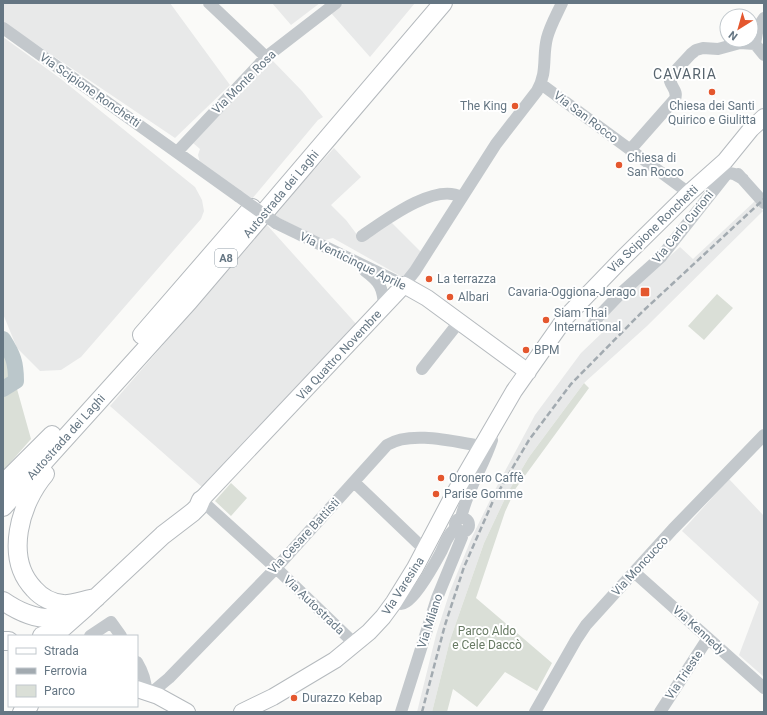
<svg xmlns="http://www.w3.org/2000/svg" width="767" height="715" font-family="Roboto,sans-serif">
	<rect width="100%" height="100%" fill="#fafaf8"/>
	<path fill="#e8e9e9" d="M3 3H170L230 85 175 138 3 22Z
		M272 3H320L291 25Z
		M344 3H415L370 57 331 13Z
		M3 37 61 79 195 187 202 200 204 211 201 219 81 357 61 370 40 371 17 348 3 314Z
		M272 60 302 91 323 117 318 120 251 200 200 163 198 155 200 149 193 143Z
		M334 148 361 177 331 205 346 220 358 236 391 222 421 252 404 278 333 238 325 240 275 216 305 180Z
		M755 201 763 211 647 326 584 383 529 457 508 492 484 543 450 640 432 712H417L436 635 450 591 472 537 497 486 535 415 581 353 605 330V322L601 318 609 310 680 247 693 259Z
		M267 225 358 326 203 488 110 406Z
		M729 479 764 516V677L739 655 759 602 682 531Z"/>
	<path fill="#dadfd7" d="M717 294 733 308 704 340 688 326Z
		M3 347 10 364 31 439 3 471Z
		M584 383 589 388 516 488 505 512 476 598 552 663 537 691 505 672 477 707 453 689 447 712H432L450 640 484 543 508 492 529 457Z
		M231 483 247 498 231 516 215 501Z"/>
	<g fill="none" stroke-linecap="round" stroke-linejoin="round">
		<path stroke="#bbc7cb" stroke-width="16" d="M3 339C13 355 16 362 16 381L3 389"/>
		<g stroke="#b5babe" stroke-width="18">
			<path id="major" d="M201 500 404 285 427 298 528 372
				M137 689 158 696 187 712
				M21 712 30 706
				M242 712 273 697 335 660 369 632 383 617 394 602 415 568 453 496 514 391 566 317 622 259 689 193 725 161 751 129 764 117"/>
		</g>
		<g stroke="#b4b9bd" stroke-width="20">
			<path id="highway" d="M142 335 252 208
				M45 474C20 503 4 558 34 589 41 597 52 603 63 604 69 605 88 599 96 598
				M3 484 52 435
				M3 507 189 301 443 3
				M3 601C26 617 51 625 77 612
				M42 636 59 631 85 608 163 535 193 512 198 507 201 500
				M3 641H9"/>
		</g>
		<path stroke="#c3c8cc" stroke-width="12" d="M209 3 266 57
			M764 18 758 27 755 44 764 55
			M3 28 238 196
			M541 84 689 193
			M630 150 675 99C678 91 672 88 670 81L678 68 691 54 696 50 703 48 718 49 740 43 755 44
			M177 152 266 57 336 3
			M738 174 764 203
			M276 223 404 285 415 271 496 144 537 91C548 71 542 58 547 38 550 26 557 14 562 3
			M362 236C384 221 435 182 461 197
			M365 271C380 282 383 288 384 306
			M592 326 599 316 621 293 661 257 725 176 729 173 734 174 743 179
			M422 369 459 322
			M354 482 425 550
			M201 500 276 568 356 645
			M461 518C467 490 483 467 492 440L488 435
			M455 525a7 7 0 1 1 14 0a7 7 0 1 1-14 0Z
			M634 572 764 688
			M394 602C399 604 402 605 406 602 417 596 434 565 440 554 445 545 448 532 457 528
			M90 636 111 622 121 636
			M137 662C143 672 146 680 146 691
			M151 693 169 678 276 568 387 445C411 430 455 442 481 446
			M401 712 437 598 462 537V531
			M535 712 576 640 586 625 673 529 764 435
			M660 712 708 638"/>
		<use href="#major" stroke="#fff" stroke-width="16"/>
		<use href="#highway" stroke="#fff" stroke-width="18"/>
		<path stroke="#a2aab0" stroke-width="2.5" stroke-dasharray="6 3" stroke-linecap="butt" d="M422 712 445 625 464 567 493 501 529 440 571 384 642 312 764 199"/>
		<path stroke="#c3c8cc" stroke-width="12" d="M238 196 276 223"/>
	</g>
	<g fill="#e4572e" stroke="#fff" stroke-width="1.5">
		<circle cx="712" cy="92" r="4"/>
		<circle cx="515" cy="106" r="4"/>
		<circle cx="619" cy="165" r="4"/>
		<circle cx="429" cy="279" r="4"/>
		<rect x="640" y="287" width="10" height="10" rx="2"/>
		<circle cx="450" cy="297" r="4"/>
		<circle cx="546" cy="320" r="4"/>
		<circle cx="526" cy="350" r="4"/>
		<circle cx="441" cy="478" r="4"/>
		<circle cx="436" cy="494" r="4"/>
		<circle cx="294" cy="698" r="4"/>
	</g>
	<g text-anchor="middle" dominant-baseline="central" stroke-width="4" stroke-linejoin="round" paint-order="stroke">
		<rect fill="#fff" stroke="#939fa8" stroke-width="1" x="215" y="249" width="22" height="18" rx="3"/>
		<g font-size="11" font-weight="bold" fill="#657683">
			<text x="226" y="258">A8</text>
		</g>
		<g font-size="12" fill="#657683" stroke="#fff">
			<text transform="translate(244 82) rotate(-45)">Via Monte Rosa</text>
			<text transform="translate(90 90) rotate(35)">Via Scipione Ronchetti</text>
			<text transform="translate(586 117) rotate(37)">Via San Rocco</text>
			<text transform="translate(281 194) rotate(-50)">Autostrada dei Laghi</text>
			<text transform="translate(683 227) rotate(-51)">Via Carlo Curioni</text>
			<text transform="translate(653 229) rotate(-44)">Via Scipione Ronchetti</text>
			<text transform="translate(353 261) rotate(26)">Via Venticinque Aprile</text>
			<text transform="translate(339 355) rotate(-47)">Via Quattro Novembre</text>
			<text transform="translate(66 437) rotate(-48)">Autostrada dei Laghi</text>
			<text transform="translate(304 536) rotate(-47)">Via Cesare Battisti</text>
			<text transform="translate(640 566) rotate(-47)">Via Moncucco</text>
			<text transform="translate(403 586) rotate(-57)">Via Varesina</text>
			<text transform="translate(314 605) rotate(44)">Via Autostrada</text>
			<text transform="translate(430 621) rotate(-72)">Via Milano</text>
			<text transform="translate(699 630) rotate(42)">Via Kennedy</text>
			<text transform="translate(684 675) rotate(-56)">Via Trieste</text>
		</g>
		<g font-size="12" fill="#657683" stroke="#fff" text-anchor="start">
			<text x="507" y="106" text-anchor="end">The King</text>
			<text x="712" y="106" text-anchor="middle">Chiesa dei Santi<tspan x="712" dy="14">Quirico e Giulitta</tspan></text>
			<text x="627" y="158">Chiesa di<tspan x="627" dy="14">San Rocco</tspan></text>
			<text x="437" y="279">La terrazza</text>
			<text x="636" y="292" text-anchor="end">Cavaria-Oggiona-Jerago</text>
			<text x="458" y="297">Albari</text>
			<text x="554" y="313">Siam Thai<tspan x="554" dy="14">International</tspan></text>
			<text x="534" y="350">BPM</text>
			<text x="449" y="478">Oronero Caffè</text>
			<text x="444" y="494">Parise Gomme</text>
			<text x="302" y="698">Durazzo Kebap</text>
		</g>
		<g font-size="12" fill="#687a64" stroke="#fff">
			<text x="487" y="631">Parco Aldo<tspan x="487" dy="14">e Cele Daccò</tspan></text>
		</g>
		<g font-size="14" letter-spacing="1" fill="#57646e" stroke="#fff">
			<text x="685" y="74">CAVARIA</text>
		</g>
	</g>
	<rect width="767" height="715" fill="none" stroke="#657683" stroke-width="8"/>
	<rect x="8" y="635" width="130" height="72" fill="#ffffff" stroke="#c1c8cd"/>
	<rect x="16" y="648" width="20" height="6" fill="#ffffff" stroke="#c1c8cd"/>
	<text x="44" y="655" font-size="12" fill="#657683">Strada</text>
	<rect x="16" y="668" width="20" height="6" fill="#a2aab0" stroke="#c1c8cd"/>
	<text x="44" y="675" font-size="12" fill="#657683">Ferrovia</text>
	<rect x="16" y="685" width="20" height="12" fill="#dadfd7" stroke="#c1c8cd"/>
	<text x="44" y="695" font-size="12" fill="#657683">Parco</text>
	<g transform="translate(739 28) rotate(217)"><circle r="19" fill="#ffffff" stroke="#c1c8cd"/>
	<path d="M0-3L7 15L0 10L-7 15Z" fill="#e4572e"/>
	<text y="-6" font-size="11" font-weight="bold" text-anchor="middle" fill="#657683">N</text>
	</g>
</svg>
